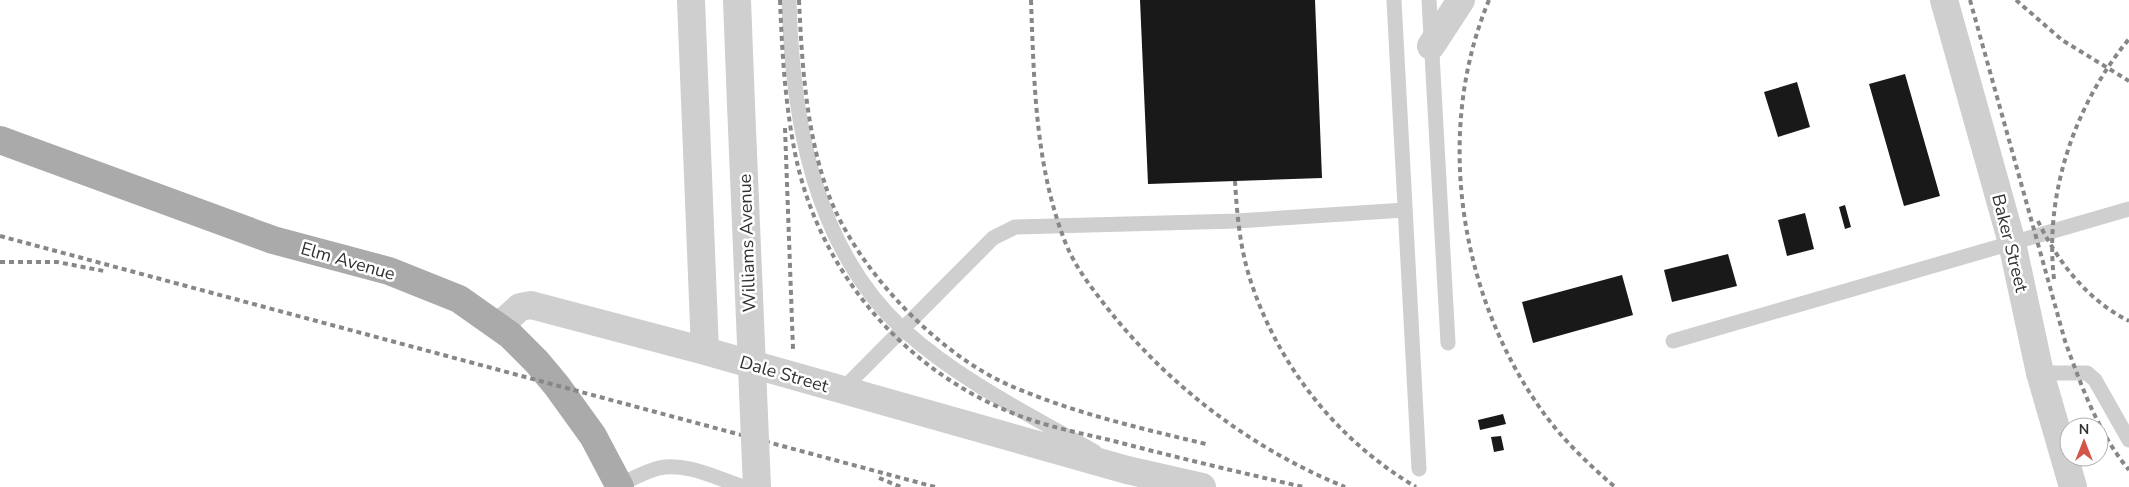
<svg xmlns="http://www.w3.org/2000/svg" width="2129" height="487" font-family="'Nunito Sans',sans-serif">
	<rect width="100%" height="100%" fill="#fff"/>
	<path fill="#191919" d="M1140 0H1315L1322 178 1148 184Z
		M1905 74 1940 196 1904 206 1869 84Z
		M1797 82 1810 127 1778 137 1764 92Z
		M1845 205 1851 227 1845 229 1839 207Z
		M1805 213 1814 249 1787 256 1778 220Z
		M1728 254 1737 286 1672 302 1664 270Z
		M1622 275 1633 315 1533 343 1522 302Z
		M1503 414 1506 424 1480 430 1478 420Z
		M1501 436 1504 450 1494 452 1491 437Z"/>
	<g fill="none" stroke-linecap="round" stroke-linejoin="round">
		<path stroke="#cfcfcf" stroke-width="15" d="M789 0C792 117 813 247 904 330 959 380 1030 415 1095 452
			M1394 0 1419 469
			M1429 0 1448 343
			M1673 341 2129 209
			M2040 373H2087L2095 380 2129 440
			M842 390 993 238 1015 227 1237 221 1405 210
			M619 485C632 479 646 471 659 468 687 462 718 479 744 487"/>
		<path stroke="#cfcfcf" stroke-width="28" d="M691 0 705 351 1127 470 1202 487
			M1944 0 2012 243 2040 373 2073 487
			M1431 46 1461 0
			M499 326 520 307 531 305 705 351"/>
		<path stroke="#cfcfcf" stroke-width="28" d="M737 0 741 105"/>
		<path stroke="#aaa" stroke-width="28" d="M0 140 273 240 389 271 459 299 510 335 537 362 557 386 593 436 620 487"/>
		<path stroke="#878787" stroke-width="4" stroke-dasharray="5 4" stroke-linecap="butt" d="M780 0C782 51 785 103 795 153 819 273 906 373 1020 416 1049 427 1080 433 1110 440 1174 457 1239 472 1303 487
			M799 0C802 65 806 131 828 193 856 269 937 354 1011 386 1074 413 1139 428 1206 444
			M1031 0C1034 81 1035 163 1064 239 1074 266 1091 287 1108 309 1170 387 1252 449 1345 487
			M1489 0C1434 131 1459 293 1540 408 1561 438 1587 463 1615 487
			M1970 0 2065 341C2081 385 2098 433 2129 470
			M2016 0 2062 40 2129 81
			M785 128 793 349
			M1235 181C1237 215 1240 249 1251 282 1279 367 1338 441 1416 487
			M2038 221C2057 261 2088 301 2129 321
			M0 236 935 487
			M0 262H57L104 271
			M2054 279C2044 194 2075 104 2129 39
			M879 478 901 487"/>
		<path stroke="#cfcfcf" stroke-width="28" d="M741 105 757 487"/>
	</g>
	<g text-anchor="middle" dominant-baseline="central" stroke-width="5" stroke-linejoin="round" paint-order="stroke">
		<g font-size="18" fill="#323232" stroke="#fff">
			<text transform="translate(747 243) rotate(-92)">Williams Avenue</text>
			<text transform="translate(2010 243) rotate(76)">Baker Street</text>
			<text transform="translate(348 261) rotate(16)">Elm Avenue</text>
			<text transform="translate(784 374) rotate(16)">Dale Street</text>
		</g>
	</g>
	<g transform="translate(2084 442)"><circle r="24" fill="#ffffff" stroke="#adadad"/>
	<path d="M0-4L9 19L0 12L-9 19Z" fill="#d55548"/>
	<text y="-8" font-size="14" font-weight="bold" text-anchor="middle" fill="#323232">N</text>
	</g>
</svg>
